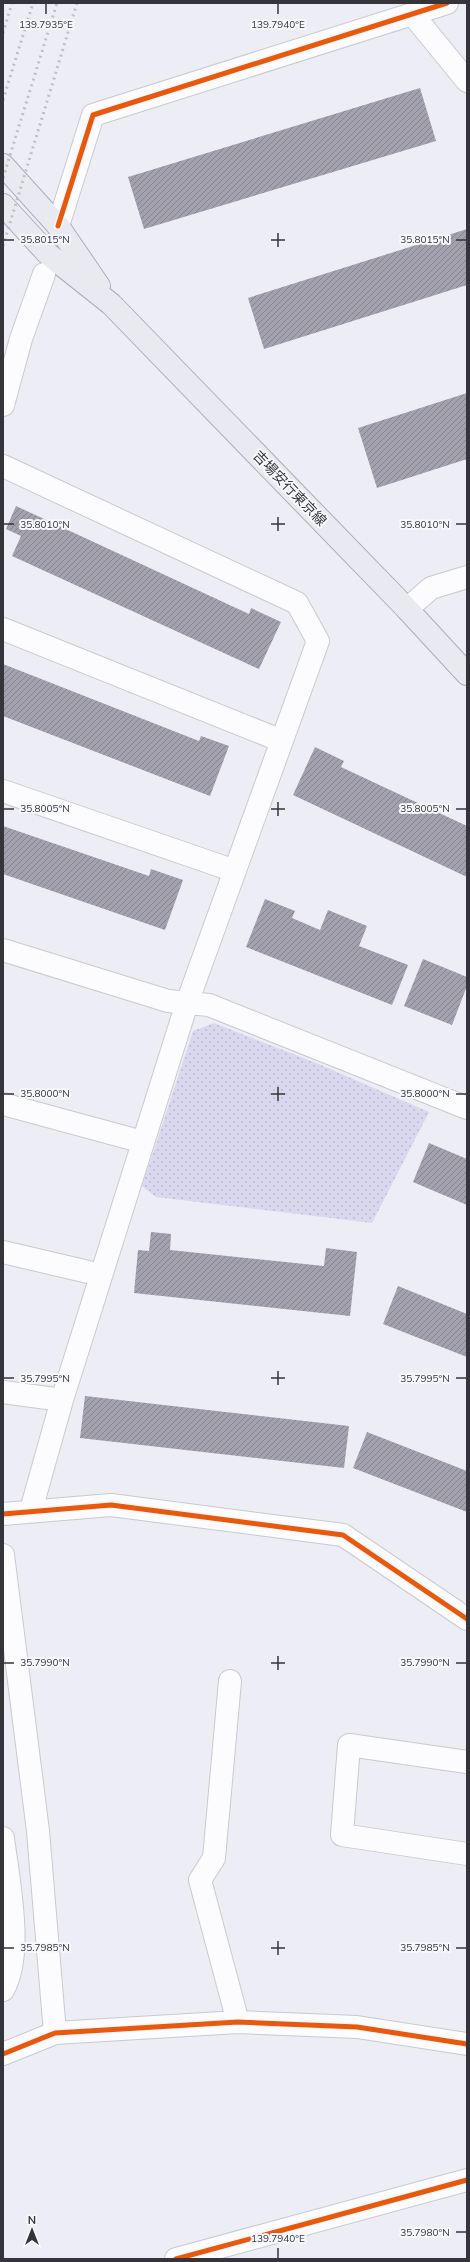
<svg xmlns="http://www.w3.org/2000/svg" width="470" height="2262" font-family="Mulish,'Noto Sans JP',sans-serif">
	<defs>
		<pattern id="park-dots" width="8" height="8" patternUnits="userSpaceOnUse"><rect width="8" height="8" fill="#d9d8ee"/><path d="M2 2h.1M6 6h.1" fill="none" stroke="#bbbacd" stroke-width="1.8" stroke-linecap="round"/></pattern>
		<pattern id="building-hatch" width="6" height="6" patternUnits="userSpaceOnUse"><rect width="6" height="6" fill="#a2a1ad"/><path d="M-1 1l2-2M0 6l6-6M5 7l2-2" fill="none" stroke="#85848e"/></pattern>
	</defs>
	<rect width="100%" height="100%" fill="#ededf6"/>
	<path fill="url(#park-dots)" d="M214 1023 321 1065 429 1112 372 1223 156 1197 142 1186 193 1031Z"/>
	<path fill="url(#building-hatch)" d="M420 88 436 141 144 229 128 177Z
		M467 229V285L264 349 248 298Z
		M467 393V459L377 488 358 428Z
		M16 506 249 614 251 608 281 622 259 669 12 556 21 536 6 529Z
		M3 664 199 741 201 736 229 746 210 796 3 716Z
		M315 747 344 761 341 767 467 826V877L293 795Z
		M3 826 149 876 151 869 183 880 165 930 3 874Z
		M265 899 295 911 292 918 320 930 328 910 367 926 359 946 408 965 392 1005 246 947Z
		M423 959 467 977V986L452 1025 404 1006Z
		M429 1143 467 1159V1205L413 1182Z
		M151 1232 171 1234 170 1250 324 1266 326 1248 357 1252 350 1316 134 1293 138 1250 149 1251Z
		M398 1286 467 1314V1357L383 1324Z
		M85 1396 349 1426 344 1468 80 1438Z
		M367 1432 467 1471V1512L353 1468Z"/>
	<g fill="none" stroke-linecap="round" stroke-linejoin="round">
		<g stroke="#c9c9d0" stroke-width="24">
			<path id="minor" d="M413 15 467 81
				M58 226 93 115 447 3
				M3 405 21 339 44 274
				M3 466 297 603 318 641 187 1003 62 1400 31 1510
				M407 609 431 588 467 577
				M3 629 282 741
				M3 791 235 871
				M3 950 168 1001 209 1005 467 1108
				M3 1104 143 1142
				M3 1252 101 1275
				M3 1392 62 1400
				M3 1514 111 1505 343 1535 467 1619
				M3 1555 38 1831 55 2033
				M230 1681 214 1858 200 1880 238 2022
				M467 1762 349 1745 342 1835 467 1854
				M3 1838C8 1878 24 1955 3 1990
				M3 2054 55 2033 238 2022 357 2027 467 2044
				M176 2259 467 2180"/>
		</g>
		<g stroke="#adacbb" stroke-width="24">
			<path id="major" d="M3 165 58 226 99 286
				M3 205 48 254 111 304 407 609 467 674"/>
		</g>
		<use href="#minor" stroke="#fcfcfe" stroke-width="22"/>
		<use href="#major" stroke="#e9e9f0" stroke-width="22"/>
		<path stroke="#c0c0c2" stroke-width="3" stroke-dasharray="2 4" stroke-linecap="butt" d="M3 33 12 3
			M3 100 33 3
			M3 178 57 3
			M3 246 77 3"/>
		<g stroke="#f7f7fe" stroke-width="8">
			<path id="cycleway" d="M58 226 93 115 447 3
				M3 1514 111 1505 343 1535 467 1619
				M3 2054 55 2033 238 2022 357 2027 467 2044
				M176 2259 467 2180"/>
		</g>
		<use href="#cycleway" stroke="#e8590c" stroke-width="5"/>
	</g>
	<path fill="none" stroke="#34343a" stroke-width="1.5" d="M46 4V14M278 4V14M278 233V247M4 240H14M271 240H285M456 240H466M278 517V531M4 524H14M271 524H285M456 524H466M278 802V816M4 809H14M271 809H285M456 809H466M278 1087V1101M4 1094H14M271 1094H285M456 1094H466M278 1371V1385M4 1378H14M271 1378H285M456 1378H466M278 1656V1670M4 1663H14M271 1663H285M456 1663H466M278 1941V1955M4 1948H14M271 1948H285M456 1948H466M456 2232H466M278 2248V2258"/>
	<g text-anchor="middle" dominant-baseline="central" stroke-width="4" stroke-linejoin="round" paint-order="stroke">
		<g font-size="14" fill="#34343a" stroke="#f7f7fe">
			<text transform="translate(290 488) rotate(46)">吉場安行東京線</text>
		</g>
	</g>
	<g font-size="10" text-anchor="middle" fill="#34343a" stroke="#f7f7fe" stroke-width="4" stroke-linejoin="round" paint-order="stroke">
		<text x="46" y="28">139.7935°E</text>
		<text x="278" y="28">139.7940°E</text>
		<text x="45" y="243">35.8015°N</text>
		<text x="425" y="243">35.8015°N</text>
		<text x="45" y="528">35.8010°N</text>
		<text x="425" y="528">35.8010°N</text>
		<text x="45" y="812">35.8005°N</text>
		<text x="425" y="812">35.8005°N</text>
		<text x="45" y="1097">35.8000°N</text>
		<text x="425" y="1097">35.8000°N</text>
		<text x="45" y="1382">35.7995°N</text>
		<text x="425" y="1382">35.7995°N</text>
		<text x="45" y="1666">35.7990°N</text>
		<text x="425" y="1666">35.7990°N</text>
		<text x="45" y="1951">35.7985°N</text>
		<text x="425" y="1951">35.7985°N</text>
		<text x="425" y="2236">35.7980°N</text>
		<text x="278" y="2242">139.7940°E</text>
	</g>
	<rect width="470" height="2262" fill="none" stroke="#34343a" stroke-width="8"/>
	<g transform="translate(32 2230)" stroke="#f7f7fe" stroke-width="3" paint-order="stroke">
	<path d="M0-3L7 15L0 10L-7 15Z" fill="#34343a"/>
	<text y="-6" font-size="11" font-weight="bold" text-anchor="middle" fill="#34343a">N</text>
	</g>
</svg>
